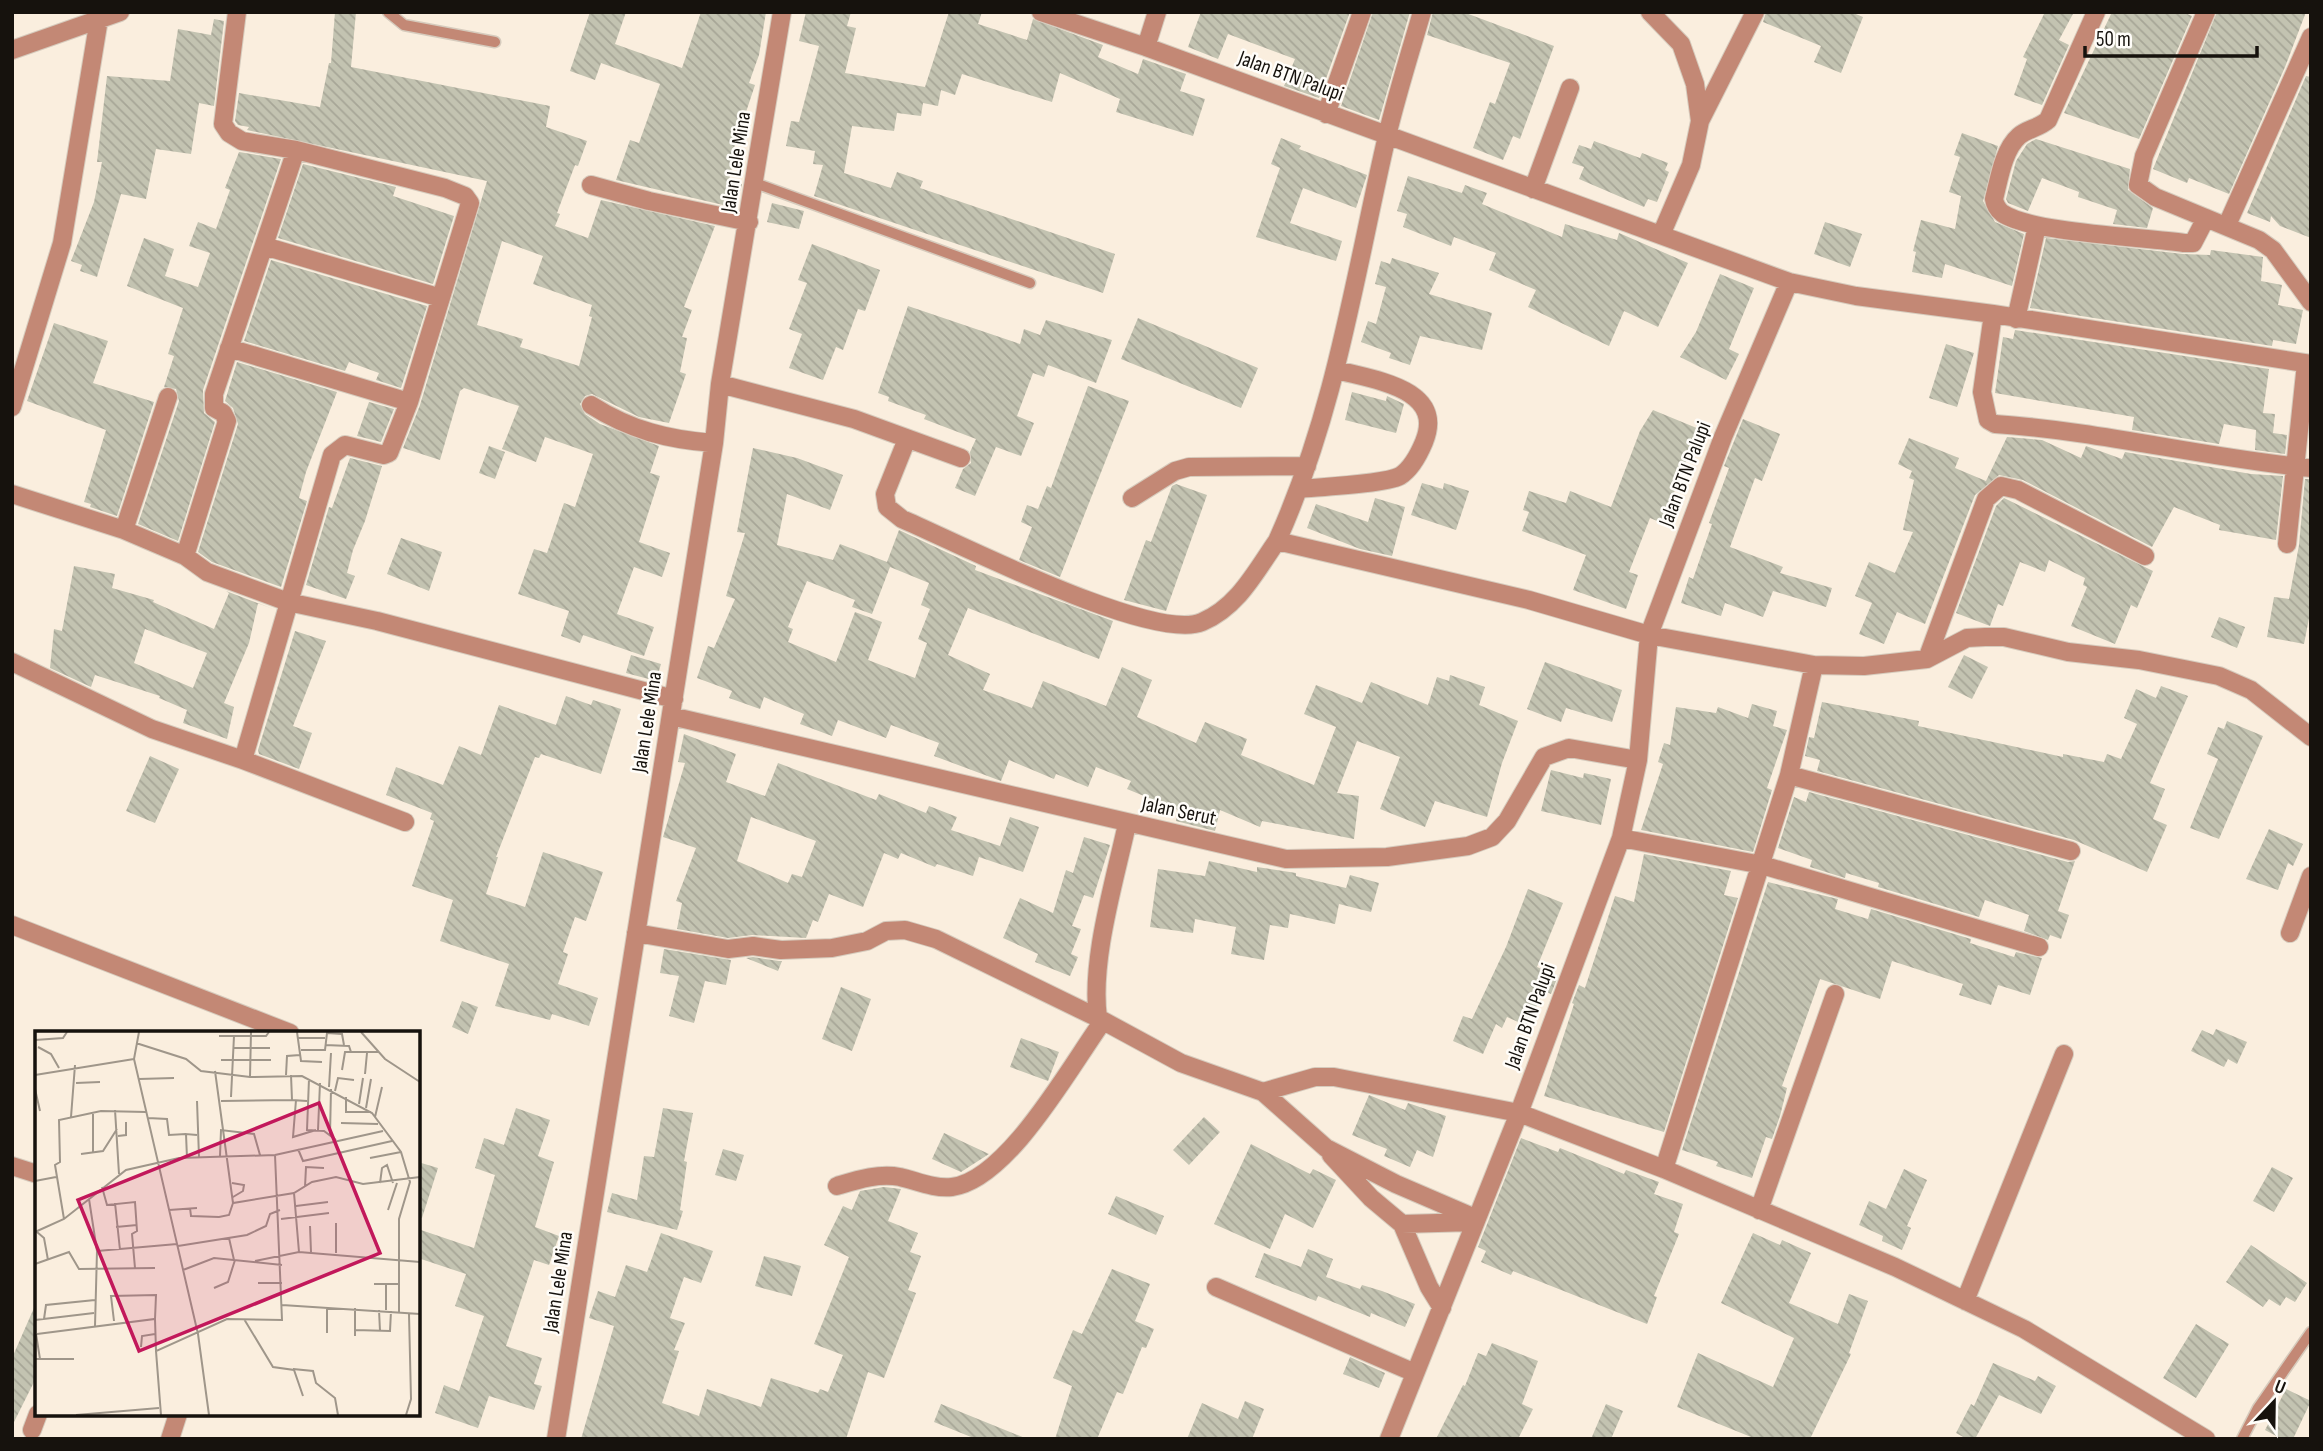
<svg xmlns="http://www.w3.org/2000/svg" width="2323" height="1451" font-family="'Sofia Sans Condensed',sans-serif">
	<defs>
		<pattern id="building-back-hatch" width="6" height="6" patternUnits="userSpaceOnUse" patternTransform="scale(1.75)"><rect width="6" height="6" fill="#c3c3b1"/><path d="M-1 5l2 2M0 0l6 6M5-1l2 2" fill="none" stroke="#a7a697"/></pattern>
	</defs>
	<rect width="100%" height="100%" fill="#faeede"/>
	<path fill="url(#building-back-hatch)" fill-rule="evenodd" d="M335 12H356L351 67 550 106 546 127 587 141 578 166 575 165 557 213 560 214 555 226 588 238 601 200 715 226 684 307 692 310 682 337 687 338 680 372 686 374 669 423 639 417 592 394 585 396 580 404 585 414 600 424 659 446 650 473 660 476 639 542 670 553 662 577 634 567 617 614 654 627 644 656 583 635 580 643 561 636 569 611 518 594 534 549 547 553 564 503 575 507 593 454 545 437 536 462 502 449 519 406 464 388 460 391 440 460 403 448 420 405 487 181 247 130 249 127 238 125 235 121 239 93 320 107 329 63H331ZM502 241 543 256 533 284 592 305 589 316 592 317 579 366 520 347 523 339 477 325Z
		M590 12H626L615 44 682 68 701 12H766L759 55 749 83 755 85 734 148 737 149 729 180 742 184 736 208 616 180 630 140 639 143 660 84 601 63 595 80 570 71Z
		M806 12H851L847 26 856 28 845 73 925 87 949 12H982L978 24 1027 40 1033 19 1103 45 1098 57 1138 74 1143 59 1186 74 1180 91 1205 99 1193 136 1116 112 1120 99 1060 73 1052 102 962 74 955 95 941 90 938 106 923 103 921 116 897 113 894 131 852 126 844 173 891 188 897 172 923 181 920 188 1115 254 1103 293 814 196 823 165 813 164 815 151 786 146 791 121 799 122 819 46 799 41Z
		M1201 12H1350L1319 98 1284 86 1295 59 1228 34 1218 59 1188 47Z
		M1373 12H1410L1379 120 1341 106Z
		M1433 12H1463L1554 46 1520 139 1513 136 1503 160 1473 148 1490 102 1495 104 1510 63 1427 35Z
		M1766 12H1851L1863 17 1841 73 1814 62 1821 46 1763 22Z
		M2045 12H2074L2059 40 2069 45 2042 105 2014 95 2027 59 2023 57Z
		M2112 12H2183L2192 16 2139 139 2064 113Z
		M2217 12H2306L2285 67 2229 194 2189 178 2187 183 2153 169Z
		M214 19 224 21 214 106 199 103 191 154 156 149 146 199 121 194 97 277 80 271 82 265 71 261 94 202 102 162H97L107 76 170 81 178 29 211 35Z
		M2306 76 2311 77V238L2280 226 2271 216 2270 222 2247 213Z
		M1962 133 1998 146 1983 201 1995 222 2024 234 2012 286 1945 264 1942 278 1912 272 1916 252 1913 251 1921 220 1955 229 1961 196 1949 192 1960 157 1954 155Z
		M1281 138 1301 146 1299 149 1367 175 1356 208 1303 188 1290 223 1342 241 1336 261 1256 237 1280 168 1271 164Z
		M2036 139 2130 169 2128 190 2153 208 2147 228 2113 224 2117 210 2078 197 2079 192 2042 178 2028 211 2008 203 2006 199 2016 161 2027 144Z
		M1594 141 1640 158 1642 153 1668 163 1665 170 1669 172 1657 202 1648 199 1644 207 1579 179 1584 167 1572 163 1579 145 1591 149Z
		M239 152 281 159 203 390 204 413 215 422 178 541 138 524 179 401 176 389 164 387 174 356 168 354 183 308 127 286 144 238 174 249 165 276 198 287 210 253 189 246 198 222 216 229 230 190 225 188Z
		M303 164 396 187 393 196 454 216 433 284 278 238Z
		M1408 176 1462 193 1465 185 1487 193 1482 204 1562 237 1565 224 1617 240 1619 233 1688 263 1658 327 1624 311 1609 346 1528 307 1536 290 1489 270 1496 253 1454 237 1451 246 1403 227 1407 214 1397 211Z
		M772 203 804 211 799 229 767 222Z
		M1825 222 1862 234 1850 267 1814 254Z
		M2046 238 2183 254 2210 255 2211 250 2263 257 2261 281 2282 285 2278 305 2303 310 2296 344 2273 340 2272 346 2030 308Z
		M812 244 880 270 865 311 858 309 843 350 836 347 823 380 789 368 802 334 789 329 807 283 798 280Z
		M1392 258 1439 273 1429 294 1492 313 1482 350 1420 336 1410 365 1389 358 1391 353 1361 342 1368 321 1376 324 1386 287 1375 284 1381 261 1390 264Z
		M271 260 427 306 401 388 376 380 379 373 349 362 345 371 244 341Z
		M1720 274 1754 288 1729 349 1739 354 1726 380 1680 357 1696 332Z
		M908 306 1020 344 1024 329 1040 335 1046 320 1112 340 1096 383 1048 365 1044 377 1033 373 1017 416 1034 423 1021 456 996 447 975 496 955 488 963 469 971 463 970 452 976 439 924 419 926 415 888 401 889 397 878 393Z
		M1138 318 1258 368 1241 408 1121 359Z
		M54 323 108 341 93 383 154 402 117 516 90 507 91 504 84 502 106 430 27 401Z
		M2015 330 2269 369 2263 413 2275 414 2273 433 2287 435 2285 454 2255 450 2256 430 2224 424 2219 444 2132 430 2134 417 1995 393 2003 337 2013 339Z
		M1946 344 1974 353 1957 407 1929 398Z
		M237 362 337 392 306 472 299 498 307 501 281 587 212 562 198 552 238 424 233 408 225 401Z
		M1088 386 1129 401 1060 577 1019 560 1032 527 1021 522 1027 505 1038 509 1047 486 1051 488Z
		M1352 392 1386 401 1387 396 1404 404 1396 433 1345 420Z
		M369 402 394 409 381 442 357 436Z
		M1653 410 1699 429 1662 523 1650 518 1629 572 1638 575 1626 609 1573 590 1586 555 1522 531 1529 512 1523 510 1529 491 1566 503 1570 491 1611 507 1640 431Z
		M1743 419 1780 434 1762 481 1755 478 1730 547 1783 567 1780 573 1832 588 1826 607 1773 591 1763 617 1725 603 1721 616 1681 603 1689 577 1693 579 1712 524 1709 523 1729 468 1724 466Z
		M2007 437 2042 440 2081 458 2086 446 2122 459 2125 452 2251 474 2283 476 2276 540 2219 530 2220 525 2174 507 2152 547 2023 480 1999 475 1975 495 1925 624 1897 612 1884 644 1859 634 1872 603 1855 596 1869 562 1895 573 1913 532 1903 530 1914 480 1909 478 1912 471 1898 464 1909 438 1959 458 1955 468 1986 481Z
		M489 446 505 452 495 479 479 473Z
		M753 448 797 458 843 475 830 510 787 494 777 545 833 560 840 544 887 562 899 530 976 566 975 570 1113 621 1099 659 968 608 948 655 990 674 983 690 1032 708 1043 681 1106 706 1122 667 1152 680 1137 717 1196 743 1205 722 1247 739 1241 755 1314 785 1336 727 1304 714 1316 685 1362 703 1371 682 1428 705 1437 677 1449 681 1450 675 1485 687 1479 705 1518 721 1502 763 1487 817 1435 801 1425 827 1380 809 1400 757 1357 741 1337 793 1359 796 1354 839 1262 821 1260 827 1220 810 1215 831 1176 821 1178 810 1127 789 1131 781 1096 767 1088 787 1056 774 1054 779 1009 760 1001 781 934 756 939 743 891 725 886 738 838 720 832 736 800 724 804 714 764 697 760 709 729 698 732 691 697 678 708 646 714 648 735 599 726 596 745 533 737 532ZM890 567 929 583 921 605 930 609 918 639 927 643 915 678 868 660 882 622 855 612 836 662 788 642 793 629 788 627 807 581 855 600 852 607 872 614Z
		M350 458 382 466 365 521 353 550 347 573 355 576 346 599 306 585 329 507 332 508Z
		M2305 479H2311V608L2304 644 2267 637 2274 597 2289 599 2299 545Z
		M1422 483 1443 489 1444 483 1469 491 1456 530 1411 515Z
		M1176 484 1207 495 1166 611 1124 600 1146 540 1151 542 1172 486Z
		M1375 498 1405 507 1392 556 1360 549 1307 528 1316 504 1368 522Z
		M2004 498 2153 571 2137 608 2131 605 2115 644 2071 626 2087 587 2083 585 2085 578 2049 560 2045 572 2020 562 2003 606 1998 604 1990 626 1956 613 1996 506Z
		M401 538 442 552 429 591 387 574Z
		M74 566 115 574 112 588 154 600 153 602 214 629 229 593 226 591 273 609 258 603 249 643 224 703 234 707 227 739 183 723 187 710 159 698 160 696 95 675 91 687 50 668 54 629 62 631ZM145 629 207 653 193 688 134 663Z
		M2219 617 2245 627 2237 648 2211 637Z
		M295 631 326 641 293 726 312 733 299 769 259 754 258 750Z
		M631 655 661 664 656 681 626 673Z
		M1964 655 1988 667 1972 699 1948 687Z
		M1545 662 1622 690 1612 722 1566 708 1561 722 1527 709Z
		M2161 686 2188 696 2150 783 2165 789 2153 819 2167 825 2147 872 2074 840 1817 771 1820 760 1805 756 1809 737 1814 738 1822 702 1919 721 1918 726 2063 757V754L2104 762 2107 754 2121 759 2137 724 2124 718 2136 689 2156 698Z
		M566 696 591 705 593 700 621 709 601 774 541 754 539 758 535 757 496 857H498L486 894 525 907 543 852 603 872 586 921 575 917 563 952 568 954 558 984 598 998 589 1026 552 1014 550 1020 495 1006 509 964 440 941 453 900 412 886 434 821 430 819 432 813 386 795 396 767 443 785 459 746 481 755 499 705 556 725Z
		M1752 704 1777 711 1773 726 1787 730 1767 788 1772 790 1753 852 1641 830 1663 764 1658 762 1664 743 1670 745 1676 707 1716 713 1718 707 1748 718Z
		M2227 721 2263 736 2219 839 2190 828 2218 759 2207 754 2218 727 2224 729Z
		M684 734 736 754 726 782 765 796 778 763 876 800 879 794 926 813 929 806 957 817 951 830 1000 846 1010 817 1039 827 1023 872 979 857 973 876 937 864 935 867 901 853 898 859 884 853 863 907 829 894 818 922 813 920 806 938 752 935 728 938 677 929 682 903 676 901 696 848 663 837 685 763 678 762ZM751 817 816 841 802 877 792 874 788 883 737 861Z
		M150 756 179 769 155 823 126 811Z
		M1551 770 1583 778 1584 773 1611 779 1601 825 1541 811Z
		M1809 792 2068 862 2075 861 2058 911 2069 915 2061 939 2050 935 2048 940 2024 931 2029 915 1985 900 1979 917 1878 887 1879 883 1846 873 1845 878 1810 867 1812 860 1778 848 1794 797 1806 802Z
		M2269 829 2303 844 2293 866 2288 863 2278 890 2246 879Z
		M1084 837 1110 845 1093 898 1084 895 1072 926 1081 929 1071 954 1078 957 1070 976 1035 962 1038 954 1003 938 1020 898 1053 913 1066 870 1073 873Z
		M1644 854 1731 871 1724 895 1738 898 1664 1132 1544 1096 1574 1004 1572 1003 1579 985 1585 988 1615 896 1634 902Z
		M1209 861 1257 872V867L1296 873V876L1346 888 1350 875 1379 883 1371 912 1339 904 1335 924 1290 914 1288 928 1270 925 1264 960 1231 954 1236 927 1195 919 1193 933 1150 927 1158 869 1205 876Z
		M1768 882 1838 899 1835 909 1868 919 1871 909 1971 939 1970 943 2014 957 2016 952 2042 958 2030 995 1998 985 1991 1005 1959 995 1963 984 1892 961 1880 999 1820 979 1782 1086 1787 1088 1780 1116 1772 1139 1766 1137 1752 1178 1716 1166 1718 1162 1682 1150Z
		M1528 889 1563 903 1537 967 1558 976 1551 994 1544 991 1527 1026 1507 1017 1502 1028 1496 1024 1483 1054 1453 1041 1463 1016 1472 1019 1506 947Z
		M664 949 731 960 726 985 705 981 694 1023 669 1016 679 976 660 973Z
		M753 957 779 961H782L778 971 746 958Z
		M841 987 871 999 852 1051 822 1039Z
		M462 1001 478 1007 468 1034 452 1027Z
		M2216 1029 2247 1042 2237 1064 2228 1059 2224 1067 2191 1051 2202 1030 2213 1035Z
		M1021 1038 1059 1052 1048 1081 1010 1067Z
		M1369 1095 1405 1110 1408 1103 1446 1116 1433 1157 1417 1150 1410 1167 1384 1156 1387 1149 1352 1135Z
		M516 1108 550 1120 538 1156 554 1162 535 1227 559 1236 549 1265 534 1260 506 1346 542 1358 534 1384 542 1386 534 1410 489 1396 478 1428 435 1413 444 1385 459 1391 484 1316 455 1306 466 1274 418 1258V1229L474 1248 495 1175 475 1168 484 1138 504 1145Z
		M663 1108 693 1113 684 1161 687 1162 680 1210 683 1211 677 1230 607 1212 612 1193 637 1200 644 1156 654 1157Z
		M1204 1117 1220 1132 1189 1165 1173 1150Z
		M944 1133 989 1154 961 1172 932 1159Z
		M1521 1138 1558 1152 1560 1148 1624 1174 1626 1170 1659 1182 1654 1194 1683 1204 1674 1232 1679 1234 1654 1296 1657 1297 1647 1324 1513 1271 1511 1275 1481 1262 1486 1251 1478 1247Z
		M1251 1144 1310 1174 1313 1169 1336 1180 1313 1228 1285 1214 1270 1249 1214 1224Z
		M723 1149 744 1155 736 1181 715 1175Z
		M418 1162 438 1168 422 1218 418 1217Z
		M2272 1167 2293 1178 2274 1212 2253 1201Z
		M1904 1169 1927 1180 1907 1226 1911 1228 1902 1250 1882 1241 1883 1236 1859 1225 1869 1201 1886 1209Z
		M884 1187 901 1189 888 1221 918 1233 910 1252 921 1256 908 1290 916 1293 884 1378 868 1372 846 1439H581L614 1326 589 1318 598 1291 615 1297 626 1265 647 1272 661 1233 713 1251 701 1283 684 1277 670 1318 685 1323 674 1350 679 1351 662 1403 699 1416 707 1389 761 1407 771 1378 818 1393 820 1389 828 1392 843 1355 814 1344 849 1257 824 1245 843 1206 852 1210 860 1191Z
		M1116 1196 1164 1216 1156 1235 1108 1214Z
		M1753 1233 1780 1245 1782 1240 1811 1253 1789 1303 1838 1324 1849 1294 1868 1301 1849 1353 1851 1354 1810 1439H1756L1677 1407 1698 1353 1773 1387 1794 1338 1721 1303Z
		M2251 1245 2307 1283 2295 1302 2286 1297 2280 1306 2269 1299 2263 1307 2226 1282Z
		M1308 1249 1333 1259 1326 1277 1360 1289 1362 1285 1382 1291 1415 1304 1405 1327 1371 1313 1370 1317 1318 1296 1316 1301 1255 1277 1264 1253 1301 1267Z
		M764 1256 801 1266 792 1296 755 1286Z
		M1112 1269 1150 1284 1135 1321 1154 1329 1146 1348 1142 1347 1123 1394 1117 1392 1097 1439H1055L1072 1386 1053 1378 1073 1330 1082 1334Z
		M37 1301V1376L12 1426V1358Z
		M2196 1324 2229 1344 2196 1398 2163 1378Z
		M1492 1343 1538 1361 1522 1404 1533 1409 1518 1439H1436L1463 1385 1465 1386 1478 1353 1486 1356Z
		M1350 1357 1385 1373 1379 1388 1343 1374Z
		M1993 1363 2035 1381 2038 1376 2056 1386 2041 1414 1999 1395 1975 1439H1967L1956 1433 1971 1404 1974 1406Z
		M2286 1389 2311 1401 2293 1439H2282L2265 1430Z
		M1245 1401 1264 1409 1252 1439H1187L1202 1403 1238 1419Z
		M941 1404 1025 1438V1439H976L934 1422Z
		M1606 1404 1623 1411 1611 1439H1591Z"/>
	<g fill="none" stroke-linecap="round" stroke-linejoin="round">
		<g stroke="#d6cbbd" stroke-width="13">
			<path id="lane" d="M388 12 404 25 495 42
				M755 183 1030 283
				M2242 1439 2258 1408 2311 1332"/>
		</g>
		<g stroke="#d6cbbd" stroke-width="20">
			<path id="street" d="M237 12 223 124 229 133 242 141 296 150 445 188 465 196 470 203 409 402 389 453 384 455 345 445 332 455 243 760
				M1041 12 1146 47 1789 282 1723 437 1649 635 1638 760 1621 838 1519 1113 1389 1439
				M1422 12C1410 53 1397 94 1387 136 1355 274 1336 410 1277 541L1529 600 1649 635 1814 665 1864 666 1927 659 1967 638 1985 637H2004L2068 652 2139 660 2219 676 2251 690 2311 737
				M1650 12 1681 44 1695 84 1700 121 1691 165 1661 235
				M2096 12 2048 120C2039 128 2027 129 2019 136 2003 150 1999 180 1994 199 1995 205 1997 209 2002 213 2031 233 2143 237 2184 243H2193L2206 218
				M2206 12 2144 156 2138 185 2155 197 2259 240 2273 250 2311 302
				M1146 47 1157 12
				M12 50 120 12
				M1326 114 1362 12
				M1700 121 1755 12
				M591 185 649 201 749 222
				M1533 189 1570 88
				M2227 225 2311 37
				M264 246 441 298
				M1789 282 1856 296 1993 314 2311 364
				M1993 314 1982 392 1988 420 1995 424C2101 431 2205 458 2311 468
				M2016 319 2037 226
				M229 348 409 402
				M720 384 854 419 961 458
				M591 405C630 430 669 440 714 443
				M12 407 62 243 99 19
				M907 439 885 494 887 507 902 519C956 542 1153 643 1202 622 1238 607 1256 571 1277 541
				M1299 489C1320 487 1385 484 1400 476 1411 469 1419 454 1424 442 1446 388 1373 380 1337 370
				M12 494 124 530 185 556 207 572 288 602 377 621 674 699
				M1132 498 1175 471 1189 467 1307 466
				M124 530 168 397
				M2287 544 2306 364
				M185 556 227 421 223 413 214 408V394L296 150
				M1927 659 1986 499 2001 486 2018 490 2145 556
				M12 662 152 729 243 760 405 822
				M671 716 1286 859 1387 857 1468 846 1492 837 1507 821 1544 757 1569 748 1638 760
				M1789 775 2071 851
				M1621 838 1762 865 2039 947
				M12 925 290 1033
				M636 933 728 949 753 946 781 950 832 948 867 941 886 931 905 930 936 939 1098 1018 1181 1063 1263 1092 1326 1148 1396 1184 1475 1218
				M2290 933 2311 876
				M1098 1018C1090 961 1115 880 1127 824
				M1263 1092 1315 1077H1334L1519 1113 1664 1169 1895 1267 2024 1329 2206 1439
				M1331 1155 1371 1198 1402 1224 1429 1287 1442 1308
				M12 1166 37 1174
				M1664 1169 1789 775 1814 665
				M837 1186C857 1180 878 1173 900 1177 917 1181 934 1189 952 1187 1008 1180 1071 1065 1103 1021
				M1759 1210 1835 994
				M1402 1224 1473 1222
				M1216 1287 1415 1373
				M1965 1301 2064 1054
				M32 1430 38 1414
				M170 1439 178 1414
				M556 1439 714 443 720 384 782 12"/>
		</g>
		<use href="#lane" stroke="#c38875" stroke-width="10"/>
		<use href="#street" stroke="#c38875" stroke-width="18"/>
	</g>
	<g text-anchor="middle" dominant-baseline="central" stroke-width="5" stroke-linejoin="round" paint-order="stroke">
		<g font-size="21" fill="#16120d" stroke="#fffdf9">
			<text transform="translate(1291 76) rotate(20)">Jalan BTN Palupi</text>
			<text transform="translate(736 162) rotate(-81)">Jalan Lele Mina</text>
			<text transform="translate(1685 474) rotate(-69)">Jalan BTN Palupi</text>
			<text transform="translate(647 722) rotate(-81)">Jalan Lele Mina</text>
			<text transform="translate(1179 811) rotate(12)">Jalan Serut</text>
			<text transform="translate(1530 1016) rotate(-70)">Jalan BTN Palupi</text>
			<text transform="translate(558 1282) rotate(-81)">Jalan Lele Mina</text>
		</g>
	</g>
	<g transform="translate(35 1031)">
		<rect width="385" height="385" fill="#faeede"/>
		<path fill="none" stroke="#9f968a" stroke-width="2" d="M104 1 99 28 163 303 174 384M262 1 266 30 287 31M326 1 350 28 385 51M184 5H231L234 1M263 7H290M0 9 28 7 32 1M101 12 151 28 166 40 215 46 267 45 337 82 366 121 375 151 364 188V281M290 14 314 15 316 21M3 16 16 23 24 37M199 17H235M266 19H290L292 2 307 3 309 14M186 29H236M307 39 310 21H343M180 40 198 172 259 162 277 151 301 146 328 153 385 146M330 43 332 22M0 44 99 28M251 44 252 25 265 24M256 44 257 69 272 70M215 46 216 1M104 48 139 47M274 48 272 99 289 100 301 109M41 52 65 51M294 56 296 22M0 58 5 80M300 60 303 47 319 49M196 66 199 5M311 66V81H336M261 69 258 106 281 99M162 70 164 126M186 70 257 69M324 73 328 47M331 77 336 48M80 79 84 143M36 86 40 34M340 86 347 56M113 87 132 88 134 104 151 103M306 92 343 93M283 99 285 52M295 104 296 58M83 105 91 104V91M263 118 268 130 357 110M58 122V81M46 123 68 120 82 98M240 124 348 100M185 125 186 99 219 103 225 124M152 127 151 103 162 104M335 127 366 121M0 150 21 146M197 152 209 154 208 160 198 166M345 152 347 137 352 134 358 152M67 156 72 174 100 171 102 200 97 203 100 237M270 156 271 136 289 137M259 162 264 221M54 168 62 220 60 295M80 172 85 219M261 175 293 171M155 177 156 185 184 186 194 184 198 172M134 179 162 177M353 179 362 152M29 188 20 134 25 131 24 89 66 80 111 81M246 188 294 182M301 192V222M275 195 276 221M81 196 102 194M0 201 29 188 91 139 144 127 240 124 247 289 192 288 121 320 126 384M2 201 9 207 13 229M194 207 199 229M143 215 212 204 231 195 235 183 245 179M62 220 142 213M220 230 264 221 385 231M0 233 34 221 44 238 120 237M148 239 179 227 247 234M223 252H247M339 253H364M351 253V279M179 257 193 251 200 229M247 274 385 283M292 276V302M320 277V305M344 279 345 300M9 288 11 274 60 269M209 288 238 336 259 339 268 365M0 289 59 282M79 290 76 265 121 264 120 288M320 299 355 300 356 280M2 303 120 288 121 320M106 316 107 305 120 303M0 328H5L1 303M5 328H39M258 338 278 340 281 352 300 367 303 384M41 384 124 377M371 384 376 368 374 283"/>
		<path fill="#c2185b" fill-opacity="0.15" stroke="#c2185b" stroke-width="3.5" d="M284 72 345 222 104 320 43 169Z"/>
		<rect width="385" height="385" fill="none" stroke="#16120d" stroke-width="3.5"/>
	</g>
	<rect width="2323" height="1451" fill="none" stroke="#16120d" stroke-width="28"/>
	<g transform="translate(2274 1402) rotate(22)" stroke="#fffdf9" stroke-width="5" paint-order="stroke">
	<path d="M0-5L12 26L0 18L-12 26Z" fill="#16120d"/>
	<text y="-10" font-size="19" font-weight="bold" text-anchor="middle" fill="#16120d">U</text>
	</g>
	<path d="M2085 46v10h172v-10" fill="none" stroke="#16120d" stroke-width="3.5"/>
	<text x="2096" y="46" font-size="21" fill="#16120d" stroke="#fffdf9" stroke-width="5" paint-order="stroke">50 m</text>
</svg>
